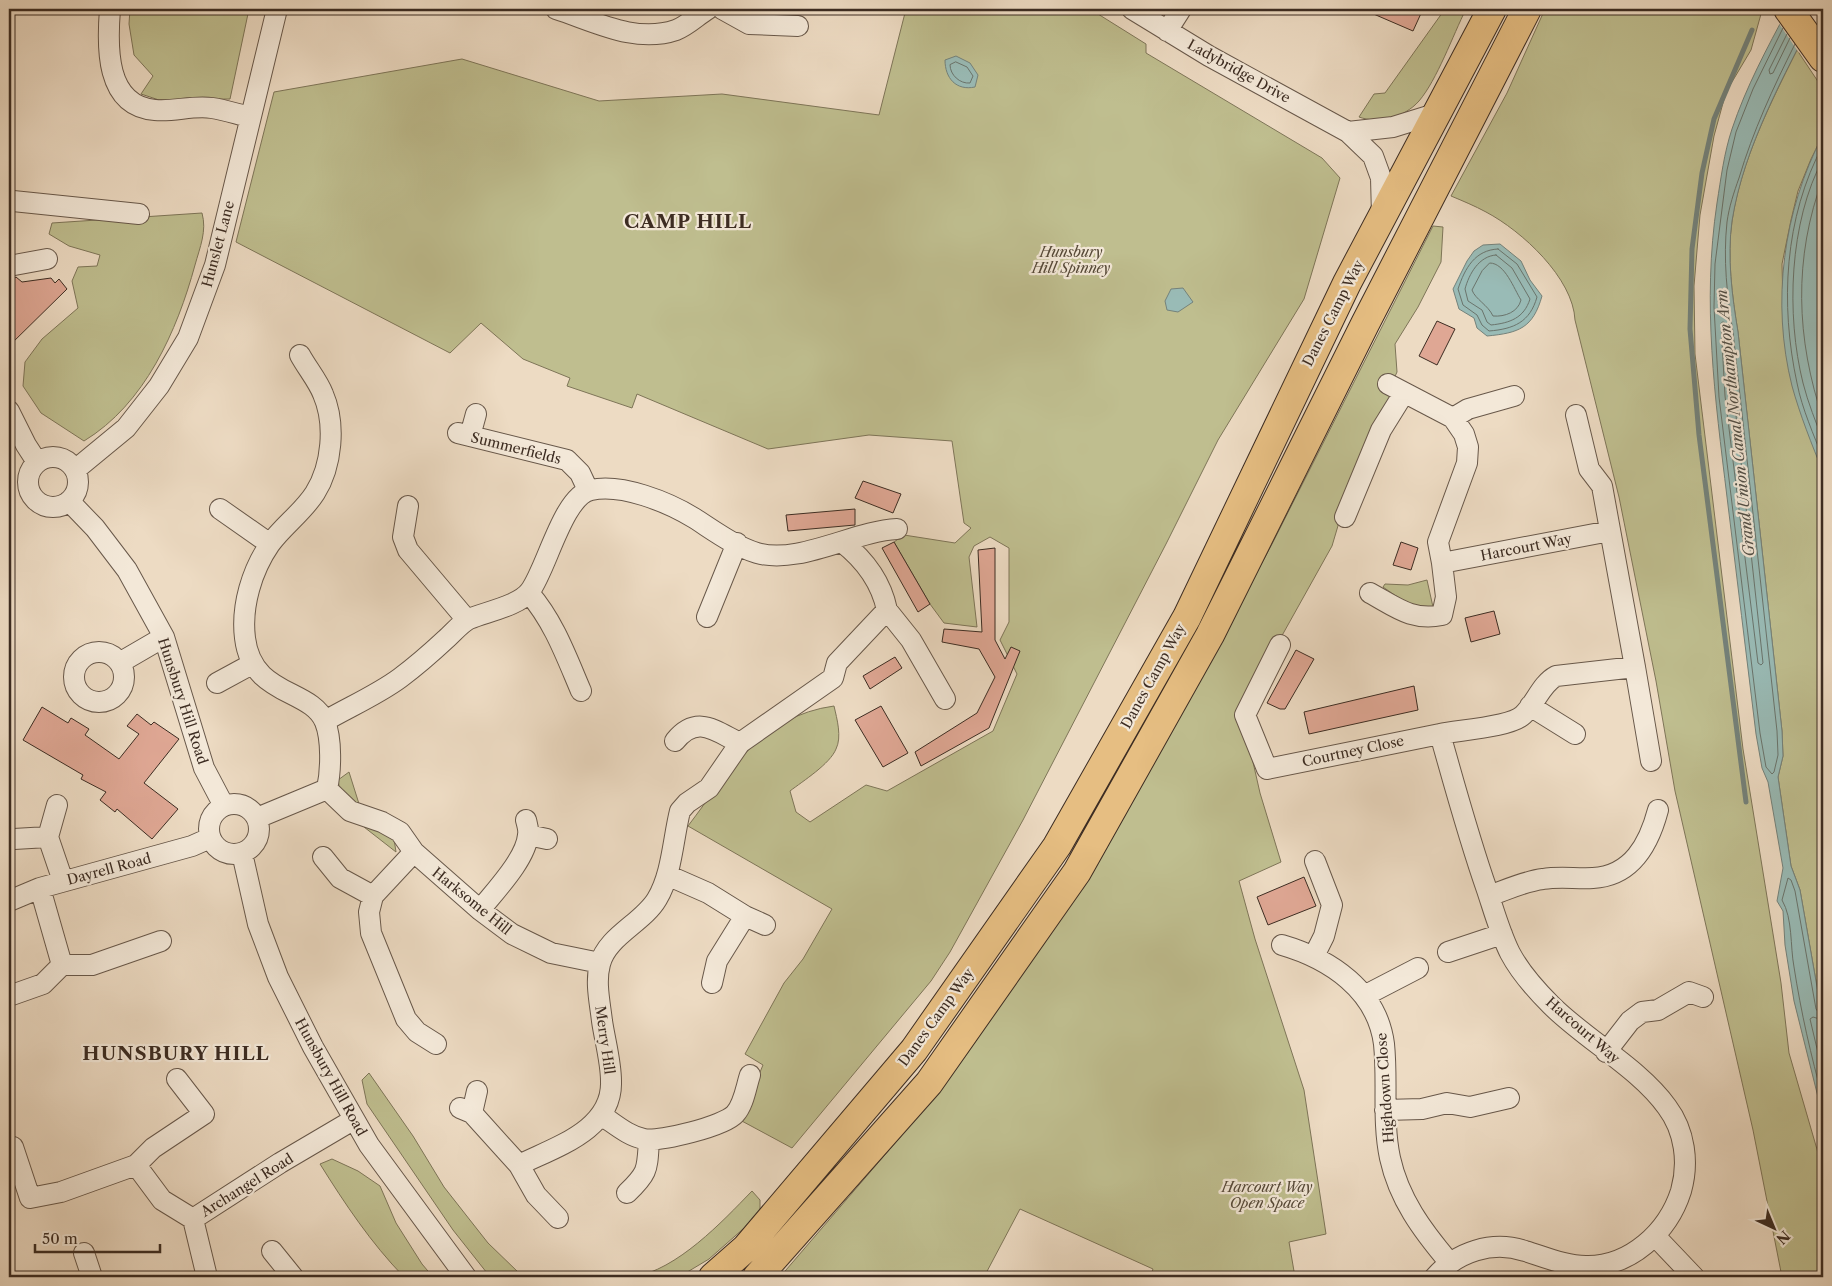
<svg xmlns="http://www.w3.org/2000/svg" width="1832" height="1286" font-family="'Libre Caslon Text',serif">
	<rect width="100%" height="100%" fill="#eddbc3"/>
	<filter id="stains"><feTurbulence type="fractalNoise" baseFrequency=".004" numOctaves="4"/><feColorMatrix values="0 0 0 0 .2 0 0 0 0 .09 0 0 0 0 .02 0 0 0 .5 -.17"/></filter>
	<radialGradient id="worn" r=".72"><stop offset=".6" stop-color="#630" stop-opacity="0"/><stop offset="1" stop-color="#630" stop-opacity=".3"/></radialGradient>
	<path fill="#bfbe8f" stroke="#7e7558" d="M130 9H249L230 99 159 100 141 94 153 76 134 55 129 24Z
		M906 9H1090L1146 44V53L1322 158 1340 178 1304 299 1218 440 1166 544 1023 820 950 952 931 981 792 1148 740 1120 763 1065 745 1054 784 983 803 959 832 909 688 826C729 772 761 716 834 706 837 719 842 737 836 749 830 764 803 781 790 791L796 812 810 822 866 785 887 791 993 731 1017 674 1000 640 1009 622V548L990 537 974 546 969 557 977 627 944 623 930 604 894 542 904 535 955 543 971 528 964 523 952 441 869 435 768 449 637 394 632 408 567 386 570 378 523 359 481 323 450 353 236 242 274 92 462 59 599 101 722 94 879 115Z
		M1445 9H1466C1453 35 1437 80 1419 101 1404 118 1378 124 1359 117L1374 94 1385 93Z
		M1545 9H1756L1761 14 1751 50 1726 92 1714 136 1700 215 1694 286 1695 354 1743 749 1781 983 1789 1053 1823 1170V1277H1782L1753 1130 1675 791 1656 681 1619 497 1575 320C1573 278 1522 231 1486 212 1475 206 1463 201 1451 196L1507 93Z
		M1797 50 1823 89V135L1811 159 1798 191 1791 220 1782 264 1783 305 1807 429 1823 472V1021L1800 890 1791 866 1778 777 1783 756 1782 731 1738 332C1732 296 1727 257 1732 221 1741 161 1770 104 1797 50Z
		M202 213C207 231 200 247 195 265 177 331 145 404 84 441L41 413 23 386 25 362 42 339 78 308 72 281 78 267 97 266 100 255 69 246 49 234 52 223Z
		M1433 226 1443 227 1441 262 1418 307 1395 344 1397 372 1388 392 1393 396 1340 519 1332 546 1241 709 1260 793 1281 862 1239 881 1255 939 1304 1090 1326 1234 1289 1242 1295 1277H1150L1153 1269 1020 1209 984 1277H872L852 1272 832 1277H780L938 1093 1193 692 1272 544Z
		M1427 580 1433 607C1413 609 1399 598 1383 587L1385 584 1408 585Z
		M349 772 360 807C350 800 339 793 338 780Z
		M364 827H372L394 839 396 852Z
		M369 1073 413 1136 444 1187 488 1243 518 1272 535 1277H493L487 1273 453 1230 367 1104 362 1080Z
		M332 1159 358 1171 380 1186 396 1223 422 1264 433 1277H404C371 1243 345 1204 320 1164Z
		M752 1191 760 1200V1214L709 1259 679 1277H633C677 1270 722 1222 752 1191Z"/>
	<path fill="#99bbb6" stroke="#74827b" d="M1788 9H1818C1784 76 1744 146 1732 221 1727 257 1732 296 1738 332L1782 731 1783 756 1778 777 1791 866 1800 890 1823 1021V1117L1794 1001 1785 945 1783 911 1777 901 1783 868 1768 782 1762 768 1756 734C1746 655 1737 576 1727 497 1715 398 1702 303 1717 203 1721 178 1724 153 1732 129 1746 87 1767 48 1788 9Z
		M956 56 970 63 978 75 975 87C956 91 945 78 945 60Z
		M1823 135V472C1812 445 1800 415 1792 386 1771 302 1783 211 1823 135Z
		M1500 244 1521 261 1530 280 1542 296C1533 328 1519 333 1487 336L1477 328 1474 318 1459 309 1453 289 1467 261 1474 251 1483 245Z
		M1183 288 1193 302 1178 312 1167 310 1165 301 1171 289Z"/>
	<path fill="#eddbc3" d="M1785 9H1820L1799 53 1778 22Z"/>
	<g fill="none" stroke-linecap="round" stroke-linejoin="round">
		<path stroke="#6a746c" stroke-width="1" d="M1783 28 1753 89 1736 132 1727 170 1715 264 1714 307 1719 397 1760 733 1766 767 1772 774 1774 772 1778 755 1777 731 1733 332C1727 296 1723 259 1727 222 1729 207 1734 192 1739 178 1753 131 1773 88 1795 44
			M1787 34 1769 70 1770 74 1773 73 1790 38
			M956 62 967 67 973 76 970 83C960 84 950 75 950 65Z
			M1823 145C1784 218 1780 304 1797 383 1802 409 1814 435 1823 459
			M1823 159C1789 222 1786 315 1803 383 1808 403 1816 422 1823 441
			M1823 178C1793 258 1796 339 1823 419
			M1498 249 1517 264 1537 297C1530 322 1514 329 1489 331L1482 325 1477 315 1463 305 1458 289C1465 268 1475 250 1498 249Z
			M1496 255 1512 268 1530 299C1524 318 1510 323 1491 325L1487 322 1482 310 1468 301 1465 289C1469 274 1479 256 1496 255Z
			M1490 263C1505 263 1514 289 1521 300 1518 312 1505 317 1493 316 1488 305 1475 299 1472 290L1482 271Z
			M1723 322 1725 323 1727 333 1763 663 1761 665 1758 663 1725 396 1721 324Z
			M1823 1014 1819 1013 1816 1009 1795 891 1791 880 1788 878 1782 900C1793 919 1790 946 1794 967 1801 1012 1811 1056 1823 1099
			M1823 1020 1813 1017 1810 1019 1823 1074"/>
		<path stroke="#74827b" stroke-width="5" d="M1746 802 1699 435 1690 329 1692 249 1702 173 1714 119 1752 30"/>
	</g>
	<path fill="#dfa794" stroke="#3c2c22" d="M1362 9H1423L1413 31Z
		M16 277 22 282 51 278 55 283 59 279 67 289 9 346V282Z
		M1437 321 1455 329 1437 365 1419 356Z
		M863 481 901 494 893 513 855 498Z
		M855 509V525L788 531 786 515Z
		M894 542 930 604 918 612 882 548Z
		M1401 542 1418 548 1411 570 1393 565Z
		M995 548V640L1005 659 1011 647 1020 651 989 728 921 766 915 752 977 713 995 677 979 649 942 642 944 629 982 632 978 550Z
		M1494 611 1500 634 1471 642 1465 618Z
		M1296 650 1314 659 1285 709H1280L1267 703Z
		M895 657 902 668 870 689 863 676Z
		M1414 686 1418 710 1309 734 1304 712Z
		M881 706 908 753 883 767 855 720Z
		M42 707 68 723 71 718 89 729 85 735 119 759 139 734 127 726 137 714 151 725 154 722 179 739 144 783 178 809 152 839 117 809 115 812 100 800 106 792 81 779 83 775 23 740Z
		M1304 877 1316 906 1268 925 1257 897Z"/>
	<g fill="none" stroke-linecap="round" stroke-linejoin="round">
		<g stroke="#68584a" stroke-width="22">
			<path id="minor" d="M110 9C107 46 105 106 155 110 174 112 193 105 212 108 225 110 237 114 250 117
				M556 9C594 21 635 44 676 30 687 26 698 15 708 9
				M722 9 749 24 798 26
				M1132 9 1209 56 1348 132 1373 156 1381 178 1382 215
				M1167 31 1181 9
				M1348 132 1393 127 1438 113
				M13 201 139 214
				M9 266 47 259
				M300 355C307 368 318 381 323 394 336 424 332 466 315 493 303 512 283 526 270 544 252 570 241 606 245 638 252 697 311 688 325 722 332 739 331 771 327 789
				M1388 384 1453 418 1464 434 1468 447 1467 463 1438 542 1442 563
				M9 411 26 445 37 462
				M1576 415 1589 469 1602 486 1635 667
				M1453 418 1468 409 1514 396
				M458 433 567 460 580 473 588 490
				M470 436 476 414
				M28 482a25 25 0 1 1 50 0a25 25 0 1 1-50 0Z
				M75 470 126 428 159 386 188 338 215 265 277 9
				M69 501 95 528 127 570 164 637 204 768 224 806
				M408 506 403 537 408 550 467 620
				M220 509 270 544
				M1345 517 1381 430 1404 393
				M842 542C865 560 881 581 887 610
				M529 593C554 622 566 656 581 691
				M1370 593C1396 607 1411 621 1442 615L1446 597 1442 563 1610 531
				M707 617 737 543
				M1280 645 1245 715 1267 769 1440 734
				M74 677a25 25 0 1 1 50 0a25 25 0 1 1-50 0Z
				M121 662 164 637
				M217 683 252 664
				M1530 706 1575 734
				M325 721C349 707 377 695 400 678 416 666 431 653 446 639 453 633 461 623 469 619 485 612 519 606 530 591 547 568 563 496 591 490 621 483 668 502 694 518 713 530 734 546 757 553 799 565 854 531 897 529
				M675 741C697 714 715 731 740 743
				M327 789 350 811 382 822 400 832 414 852 480 910 512 934 551 953 600 963
				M209 829a25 25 0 1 1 50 0a25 25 0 1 1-50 0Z
				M57 805 48 837 63 881
				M257 818 327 789
				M528 835 547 839
				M14 839 48 837
				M414 852 373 896 369 912 371 933 406 1019 417 1032 436 1044
				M242 853 258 924 278 977 313 1047 369 1145 466 1277
				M323 857 340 878 373 896
				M667 875 708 893 745 916 717 961 712 983
				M40 888 62 965
				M1489 896C1506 890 1525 881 1543 879 1560 876 1576 879 1593 878 1632 876 1649 844 1658 810
				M9 901 40 888 192 846 210 838
				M480 910C495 891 526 859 528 835 529 830 527 824 526 820
				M745 916 765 925
				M1282 945C1330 959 1377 990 1384 1044 1388 1082 1382 1120 1390 1158 1399 1199 1422 1230 1449 1262
				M1448 952 1502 934
				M1314 956 1324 936 1332 905 1315 861
				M9 996 43 984 62 965H92L161 941
				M1364 996 1418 968
				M1606 1052 1630 1021 1642 1012 1658 1010 1689 992 1703 997
				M177 1079 204 1114 153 1148 136 1165 162 1200 193 1219
				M460 1108 472 1113 519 1165 536 1195 558 1218
				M1385 1110 1422 1109 1447 1103 1470 1107 1509 1098
				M472 1113 477 1091
				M601 1115C615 1124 628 1136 644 1139 661 1142 724 1126 735 1114 744 1104 746 1087 750 1075
				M13 1147 30 1198 61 1192 136 1165
				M519 1165C555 1147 613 1130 611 1081 611 1062 605 1041 602 1021 600 1003 595 982 600 964 607 936 643 923 657 899 672 874 673 839 680 811L687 803 709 788 740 743 833 678 837 663 887 610 911 640 945 699
				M627 1193C649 1172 647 1169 649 1140
				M193 1219 280 1163 353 1120
				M193 1219 207 1277
				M1655 1236 1694 1277
				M272 1251 293 1277
				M84 1253 92 1277
				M1435 1277C1457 1252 1492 1240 1525 1251 1545 1257 1565 1266 1586 1266 1630 1267 1668 1232 1681 1191 1689 1163 1685 1131 1667 1107 1639 1068 1586 1040 1551 1005 1536 990 1520 972 1510 953 1500 933 1494 911 1487 890 1469 839 1455 787 1440 734 1459 730 1511 727 1523 715 1536 703 1541 684 1556 676L1635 667 1651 761"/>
		</g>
		<g stroke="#3c2c22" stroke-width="30">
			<path id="highway" d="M1788 9 1823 58
				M713 1277 746 1248 914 1050 1057 846 1187 617 1347 283 1492 9
				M757 1277 929 1083 1077 872 1210 635 1365 324 1527 9"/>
		</g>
		<use href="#minor" stroke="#f3e8d8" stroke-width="20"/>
		<use href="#highway" stroke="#e6be82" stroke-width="28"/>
	</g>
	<g text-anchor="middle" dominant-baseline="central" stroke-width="4.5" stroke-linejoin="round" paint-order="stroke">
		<g font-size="14" fill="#3c2c22" stroke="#f3e8d8">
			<text transform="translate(1239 71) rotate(29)">Ladybridge Drive</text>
			<text transform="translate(218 244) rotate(-75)">Hunslet Lane</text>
			<text transform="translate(1333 313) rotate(-63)">Danes Camp Way</text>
			<text transform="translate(516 448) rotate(14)">Summerfields</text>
			<text transform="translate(1526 547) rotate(-11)">Harcourt Way</text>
			<text transform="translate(1153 676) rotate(-61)">Danes Camp Way</text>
			<text transform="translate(183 701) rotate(72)">Hunsbury Hill Road</text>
			<text transform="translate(1353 751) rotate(-12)">Courtney Close</text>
			<text transform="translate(109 869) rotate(-15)">Dayrell Road</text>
			<text transform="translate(472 901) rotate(39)">Harksome Hill</text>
			<text transform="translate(936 1017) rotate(-54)">Danes Camp Way</text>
			<text transform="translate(1583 1030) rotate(41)">Harcourt Way</text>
			<text transform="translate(605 1040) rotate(82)">Merry Hill</text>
			<text transform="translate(331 1077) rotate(61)">Hunsbury Hill Road</text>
			<text transform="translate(1385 1088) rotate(-94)">Highdown Close</text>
			<text transform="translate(247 1185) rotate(-32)">Archangel Road</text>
		</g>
		<g font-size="14" font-style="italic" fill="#564938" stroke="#f3e8d8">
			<text x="1071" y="252">Hunsbury<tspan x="1071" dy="16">Hill Spinney</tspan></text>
			<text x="1267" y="1187">Harcourt Way<tspan x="1267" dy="16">Open Space</tspan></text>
		</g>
		<g font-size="15" font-style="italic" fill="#535047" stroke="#f3e8d8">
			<text transform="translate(1735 423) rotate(-96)">Grand Union Canal Northampton Arm</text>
		</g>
		<g font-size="19" font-weight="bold" letter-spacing="1" fill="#3c2c22" stroke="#f3e8d8">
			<text x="688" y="221">CAMP HILL</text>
			<text x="176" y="1053">HUNSBURY HILL</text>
		</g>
	</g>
	<rect width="1832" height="1286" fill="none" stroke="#eddbc3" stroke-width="30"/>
	<rect x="10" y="10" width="1812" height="1266" fill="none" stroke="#3c2c22" stroke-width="2.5"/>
	<rect x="15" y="15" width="1802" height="1256" fill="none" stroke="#3c2c22"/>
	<g transform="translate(1774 1228) rotate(136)" stroke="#f3e8d8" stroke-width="4" paint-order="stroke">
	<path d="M0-4L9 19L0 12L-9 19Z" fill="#3c2c22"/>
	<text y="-8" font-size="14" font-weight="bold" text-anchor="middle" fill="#3c2c22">N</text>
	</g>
	<path d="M35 1244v8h125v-8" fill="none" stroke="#3c2c22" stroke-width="2.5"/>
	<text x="42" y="1244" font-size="15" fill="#3c2c22" stroke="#f3e8d8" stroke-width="4" paint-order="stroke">50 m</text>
	<rect width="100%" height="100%" filter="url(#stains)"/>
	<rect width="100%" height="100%" fill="url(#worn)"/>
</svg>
